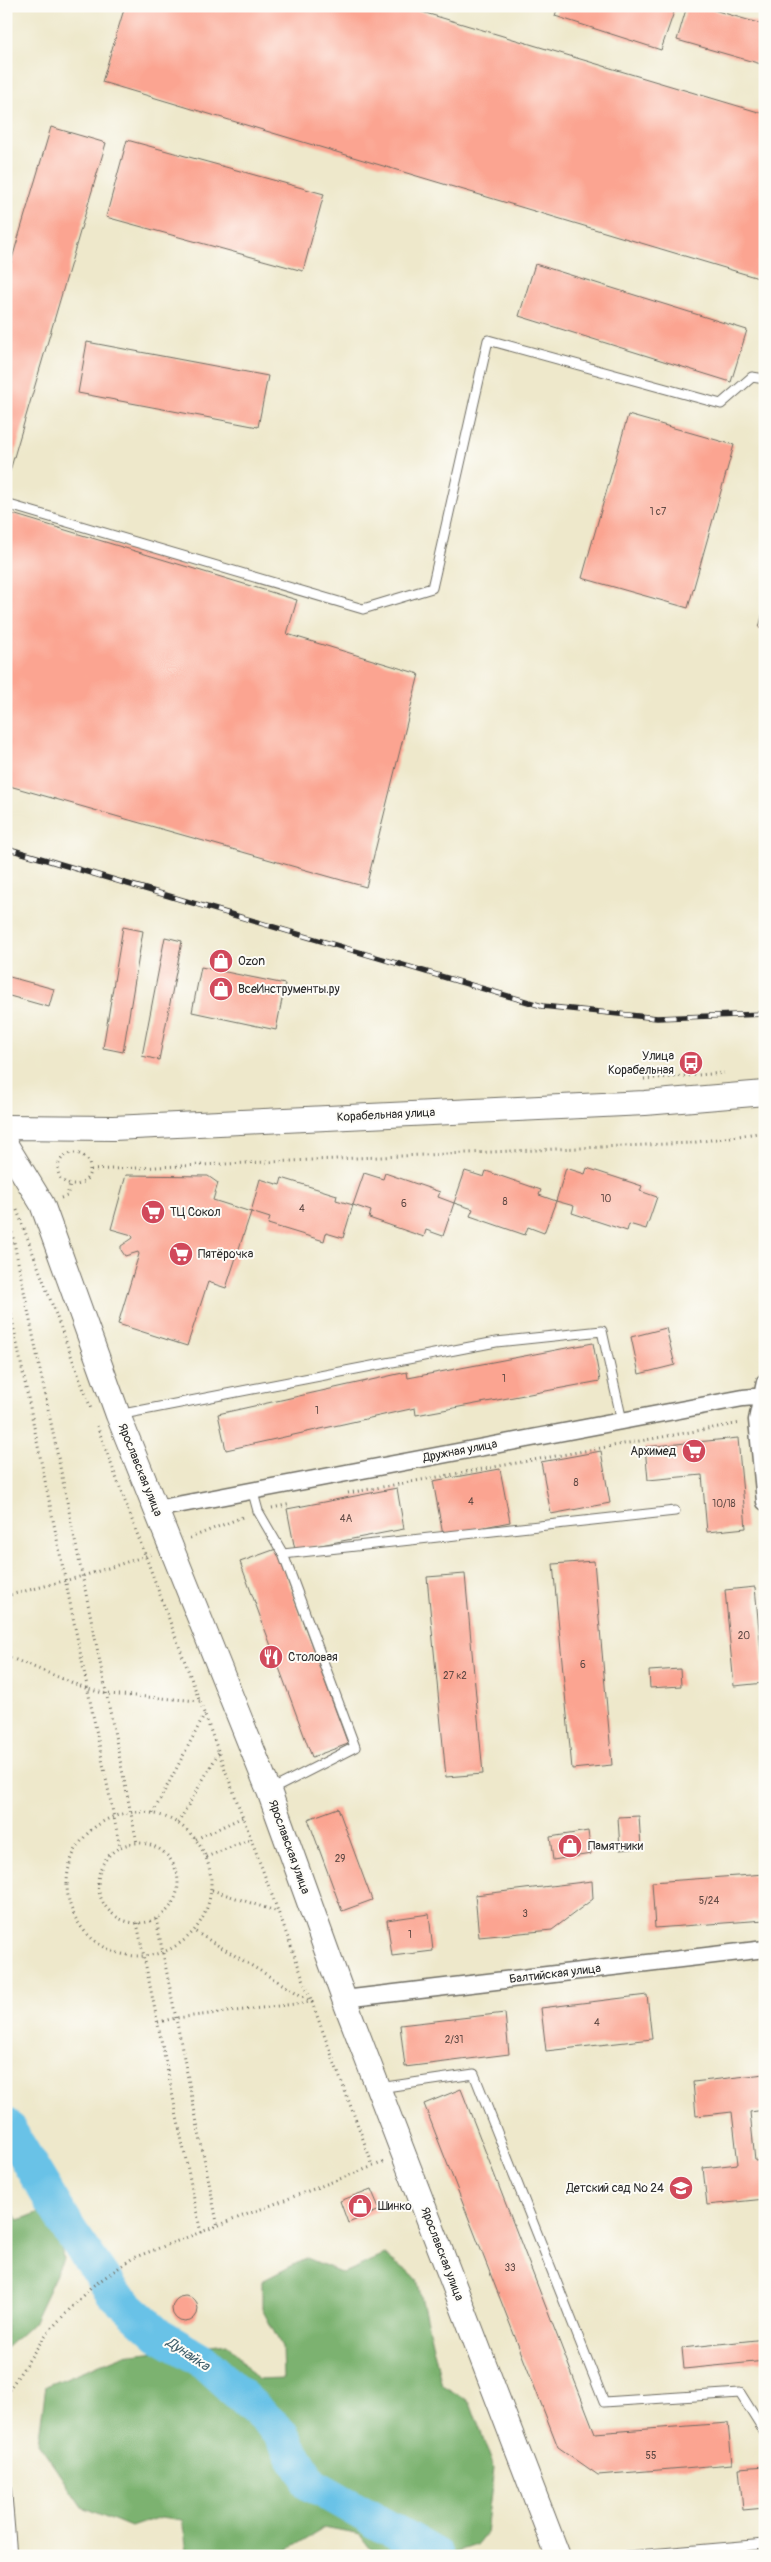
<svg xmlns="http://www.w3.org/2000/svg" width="771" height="2562" font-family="Pangolin,sans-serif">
	<rect width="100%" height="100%" fill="#fdfcf7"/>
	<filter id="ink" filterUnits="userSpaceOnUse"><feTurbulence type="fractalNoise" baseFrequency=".02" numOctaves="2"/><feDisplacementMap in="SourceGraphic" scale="10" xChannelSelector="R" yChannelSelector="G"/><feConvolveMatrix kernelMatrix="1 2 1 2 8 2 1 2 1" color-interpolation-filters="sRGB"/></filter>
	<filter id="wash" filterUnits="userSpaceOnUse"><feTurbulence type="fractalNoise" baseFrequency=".0096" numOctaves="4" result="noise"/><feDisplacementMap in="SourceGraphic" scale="20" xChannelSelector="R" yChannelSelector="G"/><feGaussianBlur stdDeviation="1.12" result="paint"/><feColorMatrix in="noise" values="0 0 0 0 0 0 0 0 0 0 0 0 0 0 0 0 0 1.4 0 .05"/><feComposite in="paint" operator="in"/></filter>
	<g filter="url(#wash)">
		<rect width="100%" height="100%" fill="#eee8cb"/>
		<path fill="#7bb26f" stroke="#536e4d" d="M6 2206 19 2220 43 2211 58 2225 63 2259 33 2323 6 2348Z
			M385 2255 417 2279 442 2385 470 2402 494 2468 486 2533 476 2545 444 2556H376L360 2535 324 2528 277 2556H205L187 2551 182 2520 160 2517 131 2527 82 2507 38 2443 46 2386 123 2355 227 2343 258 2380 283 2379 282 2347 262 2309V2281L307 2258 343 2273Z"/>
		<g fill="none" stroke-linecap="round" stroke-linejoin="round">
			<path stroke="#69c2e7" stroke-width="35" d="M6 2125 70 2231 114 2294 158 2334 202 2360 280 2432 311 2484 437 2556"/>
		</g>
		<g id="blocks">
			<path fill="#fba491" d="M125 6H402L765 114V280L102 82Z
				M558 6H676L661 50 555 16Z
				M687 6H700L765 25V51L761 64 677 40Z
				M51 127 106 143 7 481 6 279Z
				M127 140 324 194 303 271 106 217Z
				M535 264 747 330 731 382 519 316Z
				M87 342 268 376 258 427 78 393Z
				M628 415 734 445 688 608 582 578Z
				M6 512 297 600 287 634 419 674 366 887 6 785Z
				M764 608 765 609V630L759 628Z
				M123 927 143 931 123 1052 103 1048Z
				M165 937 182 941 159 1060 142 1056Z
				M201 967 285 984 276 1030 192 1012Z
				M6 976 54 989 49 1007 6 995Z
				M566 1168 585 1174 587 1168 642 1186 640 1191 657 1197 646 1229 629 1224 627 1231 572 1213 574 1206 556 1201Z
				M465 1171 484 1177 486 1171 541 1190 539 1195 556 1201 544 1233 528 1227 525 1235 470 1216 473 1209 454 1203Z
				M364 1173 383 1179 385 1173 440 1192 438 1197 454 1203 443 1236 426 1230 424 1237 369 1218 371 1211 353 1205Z
				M126 1175 208 1176 218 1183 213 1200 251 1212 226 1288 208 1282 187 1346 118 1324 139 1254 138 1252 125 1256 121 1250V1246L133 1238 132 1235 111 1229Z
				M282 1178 337 1195 336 1200 353 1205 343 1238 326 1233 324 1241 268 1224 270 1218 251 1212 260 1179 280 1185Z
				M666 1328 675 1365 639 1374 631 1337Z
				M593 1343 600 1381 416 1415 415 1408 226 1450 218 1414 407 1372 408 1378Z
				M738 1438 746 1528 707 1532 702 1475 648 1480 645 1447Z
				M601 1451 610 1503 551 1514 541 1462Z
				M500 1469 510 1522 443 1535 433 1481Z
				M397 1488 404 1529 295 1550 287 1509Z
				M276 1549 348 1744 312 1757 240 1562Z
				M594 1561 612 1765 572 1769 553 1564Z
				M465 1574 483 1774 446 1777 427 1577Z
				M755 1587 764 1683 734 1686 725 1590Z
				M680 1669 681 1686 650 1688 649 1671Z
				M338 1808 372 1900 342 1911 308 1819Z
				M639 1816 641 1848 620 1850 618 1817Z
				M588 1831 591 1854 553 1860 550 1837Z
				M765 1874V1920L655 1928 652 1882Z
				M592 1881 593 1899 552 1930 479 1937 475 1895Z
				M429 1914 433 1951 392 1956 387 1920Z
				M647 1995 652 2039 546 2051 541 2008Z
				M505 2013 509 2054 405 2067 400 2025Z
				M765 2074V2110L750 2112 755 2161 765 2160V2199L707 2205 703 2168 738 2164 732 2112 696 2116 693 2082Z
				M461 2089 595 2433 728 2423 732 2464 598 2475 558 2447 424 2104Z
				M371 2189 380 2210 348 2223 340 2201Z
				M172 2309a13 13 0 1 1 26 0a13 13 0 1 1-26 0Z
				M765 2339V2361L684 2369 682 2348Z
				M765 2466V2508L743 2510 739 2468Z"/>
		</g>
	</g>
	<g filter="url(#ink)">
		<use href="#blocks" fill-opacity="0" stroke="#6f6d63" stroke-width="1"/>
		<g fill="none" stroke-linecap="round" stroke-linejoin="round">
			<g stroke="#6f6d63" stroke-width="11">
				<path id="lane" d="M6 504 363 609 432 588 488 340 721 404 752 377 765 379
					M118 1415 496 1342 602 1331 622 1421
					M252 1489 258 1511 283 1554 355 1747 269 1791
					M283 1554 675 1511
					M379 2088 474 2074 604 2402 740 2393 765 2433
					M6 2483 12 2556
					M627 2556 765 2544"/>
			</g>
			<g stroke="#6f6d63" stroke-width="19">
				<path id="street" d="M765 1382 757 1420 765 1502
					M156 1509 743 1398 765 1396
					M344 1999 765 1949"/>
			</g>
			<g stroke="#6f6d63" stroke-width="26">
				<path id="secondary" d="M6 1127 113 1128 645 1103 765 1093
					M6 1145 42 1204 118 1415 269 1791 344 1999 558 2556"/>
			</g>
			<path stroke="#6f6d63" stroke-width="3" stroke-dasharray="1 4" stroke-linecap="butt" d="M644 1079 724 1073
				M58 1169a16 16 0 1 1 32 0a16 16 0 1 1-32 0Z
				M91 1170 690 1143 765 1132
				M61 1198 67 1196 70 1185
				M17 1210 91 1409
				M8 1213 137 1843
				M6 1290 120 1847
				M97 1426 373 2166
				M348 1493 741 1423
				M272 1508 291 1504
				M190 1538 245 1516
				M6 1596 83 1576 152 1554
				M6 1656 88 1689 107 1694 200 1701
				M67 1884a72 72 0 1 1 144 0a72 72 0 1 1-144 0Z
				M153 1813 205 1714
				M178 1823 219 1752
				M196 1839 243 1817
				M98 1883a40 40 0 1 1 80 0a40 40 0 1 1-80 0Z
				M206 1857 251 1839
				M212 1890 278 1912
				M156 1919 218 2227
				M137 1923 201 2233
				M158 2022 176 2018 312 2002 194 1931
				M6 2394 47 2333 91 2287 133 2258 384 2162"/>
			<use href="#lane" stroke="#fff" stroke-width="9"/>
			<use href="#street" stroke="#fff" stroke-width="16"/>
			<use href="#secondary" stroke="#fff" stroke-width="24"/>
			<g stroke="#2b2b2b" stroke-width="5.5">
				<path id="rail" d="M6 848 542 1006 657 1018 765 1014"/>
			</g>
			<use href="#rail" stroke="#fdfcf7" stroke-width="4" stroke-dasharray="11" stroke-linecap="butt"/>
		</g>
	</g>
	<defs>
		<g id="shop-disc" transform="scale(1.25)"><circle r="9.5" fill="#d1495b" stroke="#fdfcf7"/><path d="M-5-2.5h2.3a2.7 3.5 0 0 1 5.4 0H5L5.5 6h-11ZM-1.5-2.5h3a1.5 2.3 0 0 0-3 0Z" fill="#fff"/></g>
		<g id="bus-disc" transform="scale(1.25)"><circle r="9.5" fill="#d1495b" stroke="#fdfcf7"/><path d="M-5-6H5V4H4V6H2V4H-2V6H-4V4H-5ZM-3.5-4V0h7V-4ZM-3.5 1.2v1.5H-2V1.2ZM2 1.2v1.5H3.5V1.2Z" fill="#fff"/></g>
		<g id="supermarket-disc" transform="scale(1.25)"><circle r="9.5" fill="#d1495b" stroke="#fdfcf7"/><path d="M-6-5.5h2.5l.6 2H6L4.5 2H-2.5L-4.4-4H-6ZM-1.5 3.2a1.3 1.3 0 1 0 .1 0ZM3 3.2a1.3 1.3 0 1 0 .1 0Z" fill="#fff"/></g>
		<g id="restaurant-disc" transform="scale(1.25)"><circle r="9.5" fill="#d1495b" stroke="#fdfcf7"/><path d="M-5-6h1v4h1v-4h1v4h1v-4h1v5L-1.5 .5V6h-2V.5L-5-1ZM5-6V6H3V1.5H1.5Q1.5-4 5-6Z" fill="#fff"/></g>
		<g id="school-disc" transform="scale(1.25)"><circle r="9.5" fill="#d1495b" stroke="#fdfcf7"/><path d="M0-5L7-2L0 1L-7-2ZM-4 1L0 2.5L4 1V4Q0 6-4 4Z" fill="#fff"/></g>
	</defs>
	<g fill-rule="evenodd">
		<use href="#shop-disc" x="221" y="961"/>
		<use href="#shop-disc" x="221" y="989"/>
		<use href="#bus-disc" x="691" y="1063"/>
		<use href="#supermarket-disc" x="153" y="1212"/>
		<use href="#supermarket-disc" x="181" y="1254"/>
		<use href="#supermarket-disc" x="694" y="1451"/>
		<use href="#restaurant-disc" x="271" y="1657"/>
		<use href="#shop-disc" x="570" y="1846"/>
		<use href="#school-disc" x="681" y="2188"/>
		<use href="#shop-disc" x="360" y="2206"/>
	</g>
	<g text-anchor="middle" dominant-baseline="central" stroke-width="4" stroke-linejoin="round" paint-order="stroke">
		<g font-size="10" fill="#5f4944">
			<text x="658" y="512">1 с7</text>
			<text x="606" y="1199">10</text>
			<text x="505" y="1202">8</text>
			<text x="404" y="1204">6</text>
			<text x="302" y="1209">4</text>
			<text x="504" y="1379">1</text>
			<text x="317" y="1411">1</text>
			<text x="576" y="1483">8</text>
			<text x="471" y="1502">4</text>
			<text x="724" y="1504">10/18</text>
			<text x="346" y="1519">4А</text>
			<text x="744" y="1636">20</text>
			<text x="583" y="1665">6</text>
			<text x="455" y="1676">27 к2</text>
			<text x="340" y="1859">29</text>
			<text x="709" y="1901">5/24</text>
			<text x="525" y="1914">3</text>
			<text x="410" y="1935">1</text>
			<text x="597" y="2023">4</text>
			<text x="454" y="2040">2/31</text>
			<text x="510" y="2268">33</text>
			<text x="651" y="2456">55</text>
		</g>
		<g font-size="12" fill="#2b2b2b" stroke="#fdfcf7" text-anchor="start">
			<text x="238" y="961">Ozon</text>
			<text x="238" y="989">ВсеИнструменты.ру</text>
			<text x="674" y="1056" text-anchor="end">Улица<tspan x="674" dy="14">Корабельная</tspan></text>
			<text x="170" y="1212">ТЦ Сокол</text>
			<text x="198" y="1254">Пятёрочка</text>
			<text x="676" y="1451" text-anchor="end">Архимед</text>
			<text x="288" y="1657">Столовая</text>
			<text x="588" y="1846">Памятники</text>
			<text x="664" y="2188" text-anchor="end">Детский сад № 24</text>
			<text x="378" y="2206">Шинко</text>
		</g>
		<g font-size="12" fill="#2b2b2b" stroke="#fdfcf7">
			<text transform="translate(386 1115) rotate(-3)">Корабельная улица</text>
			<text transform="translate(460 1451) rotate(-11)">Дружная улица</text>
			<text transform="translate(140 1470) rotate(68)">Ярославская улица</text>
			<text transform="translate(289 1847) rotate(70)">Ярославская улица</text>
			<text transform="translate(555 1974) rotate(-7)">Балтийская улица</text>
			<text transform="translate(442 2254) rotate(69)">Ярославская улица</text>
		</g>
		<g font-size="14" font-style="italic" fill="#41606d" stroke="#fdfcf7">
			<text transform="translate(188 2354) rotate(34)">Дунайка</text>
		</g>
	</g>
	<rect width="771" height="2562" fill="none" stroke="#fdfcf7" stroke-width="25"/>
</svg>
